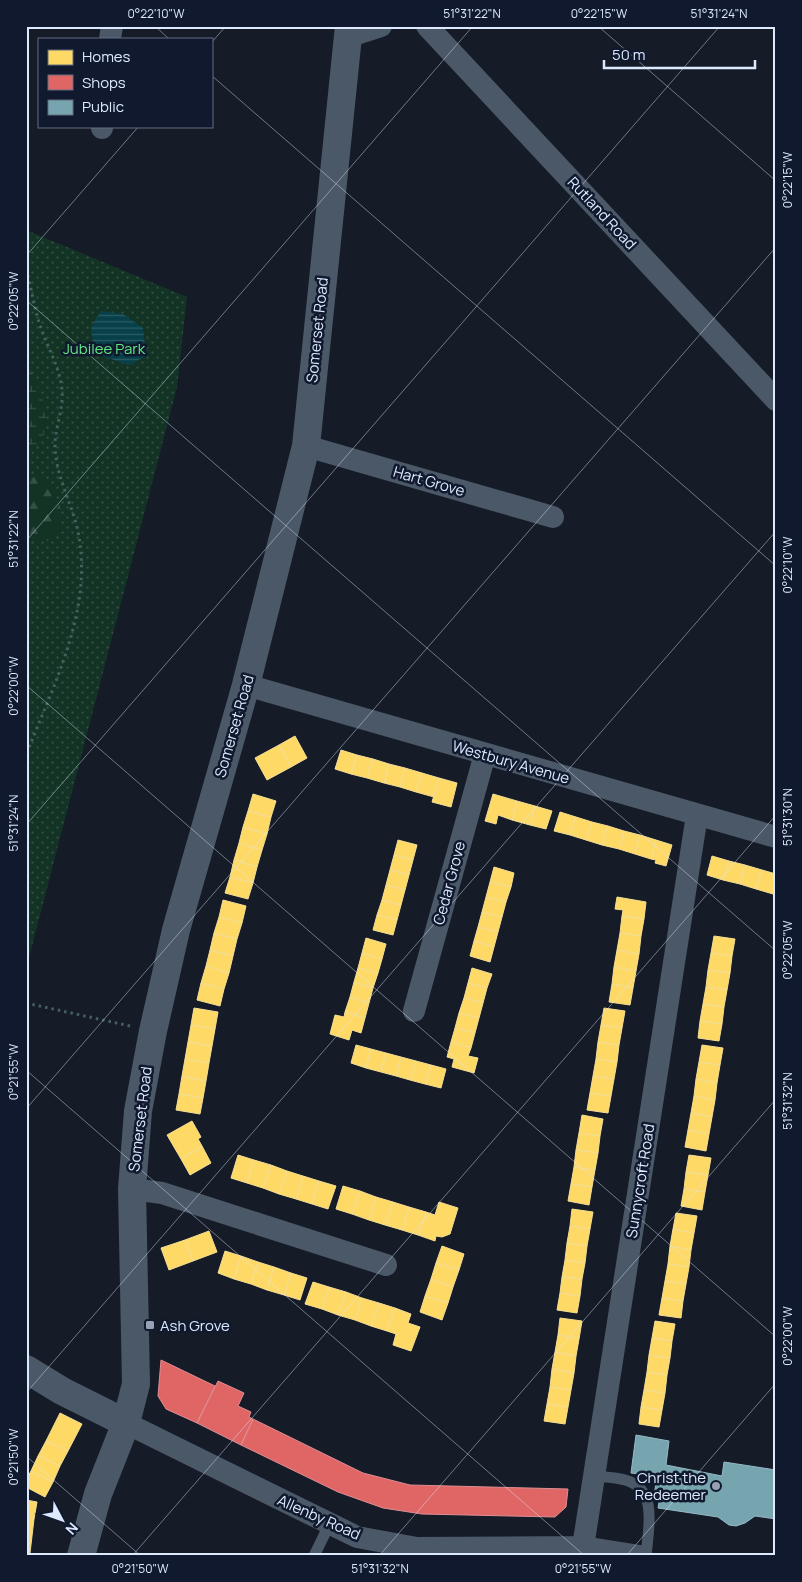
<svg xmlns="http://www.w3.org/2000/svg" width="802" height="1582" font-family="Manrope,sans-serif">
	<defs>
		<pattern id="green-dots" width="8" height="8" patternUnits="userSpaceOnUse" patternTransform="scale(1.25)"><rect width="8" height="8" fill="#133324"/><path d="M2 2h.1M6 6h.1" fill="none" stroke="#355145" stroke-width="1.8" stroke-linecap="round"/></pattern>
		<pattern id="forest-firs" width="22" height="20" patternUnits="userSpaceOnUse" patternTransform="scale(1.25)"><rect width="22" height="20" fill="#133324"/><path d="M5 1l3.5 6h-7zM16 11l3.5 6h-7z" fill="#355145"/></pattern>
		<pattern id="wetland-marsh" width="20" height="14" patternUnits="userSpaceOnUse" patternTransform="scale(1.25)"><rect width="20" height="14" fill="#133324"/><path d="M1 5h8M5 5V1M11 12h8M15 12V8" fill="none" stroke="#355145"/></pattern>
		<pattern id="water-rules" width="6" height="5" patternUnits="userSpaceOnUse" patternTransform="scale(1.25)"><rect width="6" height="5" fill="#08404a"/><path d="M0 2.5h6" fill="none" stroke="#2b5c65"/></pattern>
	</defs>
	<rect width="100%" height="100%" fill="#161c27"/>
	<path fill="url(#green-dots)" d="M26 230 187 297 177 387 26 969Z"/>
	<path fill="url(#forest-firs)" d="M42 474C59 500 69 511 53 540L35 542 26 530V480Z"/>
	<path fill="url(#wetland-marsh)" d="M26 367 31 371 47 410 43 439 26 459Z"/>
	<path fill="url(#water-rules)" d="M101 311 123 314 143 328 146 356 129 365 105 357 93 346 91 327Z"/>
	<path fill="#ffd966" stroke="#f4de94" d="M295 736 307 758 291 767 279 745Z
		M279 745 291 767 267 780 255 758Z
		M341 750 357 755 351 774 335 769Z
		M357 755 373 759 367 778 351 774Z
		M373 759 389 764 384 783 367 778Z
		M389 764 405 768 400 787 384 783Z
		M405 768 422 773 416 792 400 787Z
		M422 773 439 778 434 797 416 792Z
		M439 778 457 783 451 807 432 802Z
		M253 794 276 801 271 817 248 811Z
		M493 794 517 801 512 820 498 815 496 824 485 821Z
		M517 801 535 806 530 825 512 820Z
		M535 806 552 811 546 829 530 825Z
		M248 811 271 817 267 834 243 827Z
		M560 812 576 817 570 835 554 831Z
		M576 817 592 822 586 840 570 835Z
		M592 822 608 826 602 845 586 840Z
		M608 826 624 831 619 849 602 845Z
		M243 827 267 834 262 850 239 843Z
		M624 831 640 835 635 854 619 849Z
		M640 835 656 840 651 859 635 854Z
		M398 840 417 845 413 860 394 855Z
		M656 840 672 845 666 866 655 863 656 860 651 859Z
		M239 843 262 850 257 867 234 860Z
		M394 855 413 860 409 875 390 870Z
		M712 856 729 861 723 880 707 875Z
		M234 860 257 867 253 883 230 877Z
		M729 861 745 865 740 884 723 880Z
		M745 865 762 870 756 889 740 884Z
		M494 867 514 873 511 887 490 882Z
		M390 870 409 875 405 890 386 885Z
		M762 870 776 874 773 894 756 889Z
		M230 877 253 883 248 899 225 893Z
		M490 882 511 887 506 902 486 897Z
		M386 885 405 890 401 905 382 900Z
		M486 897 506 902 502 917 482 912Z
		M617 897 646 902 644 919 622 916 623 910 615 909Z
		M223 900 246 906 242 923 219 917Z
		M382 900 401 905 397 920 377 915Z
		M482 912 502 917 498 932 478 927Z
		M377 915 397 920 393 935 373 930Z
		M622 916 644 919 641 936 620 933Z
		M219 917 242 923 237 939 214 933Z
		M478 927 498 932 494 947 474 941Z
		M214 933 237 939 233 956 210 950Z
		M620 933 641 936 639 954 617 950Z
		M714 936 735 939 732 956 711 953Z
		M366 938 386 944 382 959 362 953Z
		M474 941 494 947 490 962 470 956Z
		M210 950 233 956 229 973 206 966Z
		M617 950 639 954 636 971 614 967Z
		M362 953 382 959 378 973 358 968Z
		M711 953 732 956 730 973 708 970Z
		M206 966 229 973 224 989 201 983Z
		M614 967 636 971 633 988 612 984Z
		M358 968 378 973 373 988 354 982Z
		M472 968 492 974 487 988 468 983Z
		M708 970 730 973 727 990 706 987Z
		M354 982 373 988 369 1003 350 997Z
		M201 983 224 989 220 1006 197 1000Z
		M468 983 487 988 483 1003 464 998Z
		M612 984 633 988 630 1005 609 1002Z
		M706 987 727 990 724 1007 703 1004Z
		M350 997 369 1003 365 1018 345 1012Z
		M464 998 483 1003 479 1018 459 1013Z
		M703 1004 724 1007 722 1024 700 1021Z
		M194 1008 218 1012 215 1029 191 1025Z
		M604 1008 625 1011 622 1028 601 1025Z
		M345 1012 365 1018 361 1033 352 1030 349 1040 330 1034 335 1015 344 1017Z
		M459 1013 479 1018 475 1033 455 1028Z
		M700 1021 722 1024 719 1041 698 1038Z
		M191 1025 215 1029 212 1046 188 1042Z
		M601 1025 622 1028 619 1045 598 1042Z
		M455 1028 475 1033 471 1048 451 1042Z
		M188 1042 212 1046 209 1063 185 1059Z
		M451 1042 471 1048 468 1056 478 1058 474 1073 452 1067 454 1059 447 1057Z
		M598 1042 619 1045 617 1062 596 1059Z
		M356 1045 371 1049 366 1068 351 1063Z
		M702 1045 723 1048 720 1065 699 1062Z
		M371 1049 386 1053 381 1072 366 1068Z
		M386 1053 401 1057 396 1076 381 1072Z
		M401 1057 416 1061 410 1080 396 1076Z
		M185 1059 209 1063 206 1081 182 1076Z
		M596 1059 617 1062 614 1079 593 1076Z
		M416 1061 431 1065 425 1084 410 1080Z
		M699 1062 720 1065 717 1083 696 1079Z
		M431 1065 446 1069 441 1088 425 1084Z
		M182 1076 206 1081 203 1098 179 1094Z
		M593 1076 614 1079 611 1096 590 1093Z
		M696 1079 717 1083 715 1100 694 1096Z
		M590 1093 611 1096 608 1113 587 1110Z
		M179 1094 203 1098 200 1114 176 1110Z
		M694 1096 715 1100 712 1117 691 1113Z
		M691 1113 712 1117 709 1134 688 1130Z
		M582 1115 603 1119 600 1136 579 1133Z
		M192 1121 201 1137 198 1139 202 1146 181 1159 167 1135Z
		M688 1130 709 1134 706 1151 685 1147Z
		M579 1133 600 1136 598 1153 576 1150Z
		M202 1146 211 1163 190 1175 181 1159Z
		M576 1150 598 1153 595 1170 574 1167Z
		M238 1155 254 1160 247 1183 231 1178Z
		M689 1155 711 1158 708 1175 686 1172Z
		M254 1160 271 1165 263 1188 247 1183Z
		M271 1165 287 1171 279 1194 263 1188Z
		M574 1167 595 1170 592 1187 571 1184Z
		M287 1171 303 1176 296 1199 279 1194Z
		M686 1172 708 1175 705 1192 684 1189Z
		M303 1176 319 1181 312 1204 296 1199Z
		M319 1181 336 1186 328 1209 312 1204Z
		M571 1184 592 1187 589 1205 568 1201Z
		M343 1186 360 1191 352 1214 336 1209Z
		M684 1189 705 1192 702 1210 681 1206Z
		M360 1191 376 1197 369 1220 352 1214Z
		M376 1197 393 1202 385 1225 369 1220Z
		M393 1202 409 1207 402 1230 385 1225Z
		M439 1202 458 1208 450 1234 442 1237 436 1236 435 1241 418 1235 426 1212 435 1215Z
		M409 1207 426 1212 418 1235 402 1230Z
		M572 1209 593 1212 590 1229 570 1226Z
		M676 1213 697 1216 694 1233 673 1229Z
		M570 1226 590 1229 587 1246 567 1243Z
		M673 1229 694 1233 691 1250 670 1246Z
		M209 1231 217 1252 193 1261 185 1240Z
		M185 1240 193 1261 169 1270 161 1248Z
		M567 1243 587 1246 585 1263 565 1260Z
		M442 1246 464 1254 459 1270 436 1263Z
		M670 1246 691 1250 689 1267 668 1264Z
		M225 1251 241 1256 234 1279 218 1273Z
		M241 1256 258 1262 251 1284 234 1279Z
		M565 1260 585 1263 582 1279 562 1277Z
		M258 1262 274 1267 267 1290 251 1284Z
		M436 1263 459 1270 453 1287 431 1279Z
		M668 1264 689 1267 686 1284 665 1281Z
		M274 1267 291 1273 284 1295 267 1290Z
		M291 1273 307 1278 300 1300 284 1295Z
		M562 1277 582 1279 580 1296 560 1293Z
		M431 1279 453 1287 448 1303 425 1296Z
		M665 1281 686 1284 683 1301 662 1298Z
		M313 1282 329 1287 322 1309 305 1304Z
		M329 1287 346 1292 338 1315 322 1309Z
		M346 1292 362 1298 355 1320 338 1315Z
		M560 1293 580 1296 577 1313 557 1310Z
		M425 1296 448 1303 442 1320 420 1312Z
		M362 1298 379 1303 371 1326 355 1320Z
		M662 1298 683 1301 681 1318 659 1315Z
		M379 1303 395 1308 387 1331 371 1326Z
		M395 1308 411 1314 408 1323 420 1327 411 1351 393 1345 396 1334 387 1331Z
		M560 1318 582 1321 579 1339 558 1335Z
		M655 1321 675 1324 672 1341 652 1338Z
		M558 1335 579 1339 576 1356 555 1352Z
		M652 1338 672 1341 670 1358 649 1355Z
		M555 1352 576 1356 574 1373 552 1369Z
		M649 1355 670 1358 667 1375 647 1372Z
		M552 1369 574 1373 571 1390 550 1387Z
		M647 1372 667 1375 665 1393 644 1390Z
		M550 1387 571 1390 568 1407 547 1404Z
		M644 1390 665 1393 662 1410 641 1407Z
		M547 1404 568 1407 565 1424 544 1421Z
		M641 1407 662 1410 659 1427 639 1424Z
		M60 1413 82 1424 68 1451 46 1441Z
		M46 1441 68 1451 60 1466 38 1456Z
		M38 1456 60 1466 53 1482 31 1471Z
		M31 1471 53 1482 45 1497 26 1487V1480Z
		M26 1500 37 1502 34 1519 26 1518Z
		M26 1518 34 1519 32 1536 26 1535Z
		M26 1535 32 1536 30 1553 26 1552Z"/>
	<path fill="#e06666" stroke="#df8d94" d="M161 1360 215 1386 197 1423 166 1409 158 1396Z
		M218 1381 244 1393 238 1406 251 1412 249 1417 253 1419 241 1445 197 1423Z
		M253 1419 363 1473 410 1485 568 1489 566 1507 555 1517 422 1514 383 1508 338 1492 241 1445Z"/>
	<path fill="#76a5af" stroke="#95b9c7" d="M636 1435 669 1441 666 1465 722 1476 724 1462 776 1470V1519L755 1516 745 1523 736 1526 729 1525 718 1517 658 1508 660 1497 654 1496 657 1476 631 1473Z"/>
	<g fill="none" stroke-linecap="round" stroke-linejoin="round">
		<path stroke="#466060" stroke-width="3" stroke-dasharray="2.5 4" stroke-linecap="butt" d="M26 269C32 289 34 309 41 328 49 352 64 374 62 400 61 415 55 430 55 445 55 477 74 506 79 537 92 612 53 686 26 755
			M26 855V856
			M26 1003 130 1026"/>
		<path stroke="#4b5868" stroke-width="11" d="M594 1476C604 1477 616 1477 625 1480 659 1489 648 1530 646 1556
			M314 1556 329 1525"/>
		<path stroke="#4b5868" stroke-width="22" d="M427 26 776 400
			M347 37 381 26
			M110 39 112 26
			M102 128V126
			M306 446 553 517
			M246 685 776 837
			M414 1011 485 754
			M132 1189 162 1193 386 1265
			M126 1423 357 1537 417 1548 583 1547 640 1556
			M583 1547 697 815"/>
		<path stroke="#4b5868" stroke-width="28" d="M26 1369 62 1391 126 1423
			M81 1556 98 1494 126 1423 136 1384 132 1189 138 1111 153 1031 176 930 246 685 306 446 349 26"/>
	</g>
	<path fill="none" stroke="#dce9ff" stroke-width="1" stroke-opacity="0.45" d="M155 26 169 39M598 26 776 181M211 43 226 26M211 75 776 566M26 256 139 126M26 300 776 951M26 541 473 26M26 685 776 1337M26 825 720 26M26 1070 585 1556M26 1109 776 247M26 1393 776 531M26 1456 141 1556M132 1556 776 815M379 1556 776 1099M626 1556 776 1383"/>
	<g fill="#97a1b3" stroke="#10192d" stroke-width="2">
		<rect x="145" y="1320" width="10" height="10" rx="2.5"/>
		<circle cx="716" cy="1486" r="5"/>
	</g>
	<g text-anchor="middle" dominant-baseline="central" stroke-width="5" stroke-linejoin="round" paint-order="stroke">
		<g font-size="15" fill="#dce9ff" stroke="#10192d">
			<text transform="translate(602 213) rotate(47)">Rutland Road</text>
			<text transform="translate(317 330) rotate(-84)">Somerset Road</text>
			<text transform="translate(429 481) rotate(16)">Hart Grove</text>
			<text transform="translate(234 726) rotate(-74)">Somerset Road</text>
			<text transform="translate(511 762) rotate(16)">Westbury Avenue</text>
			<text transform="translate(449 883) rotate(-75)">Cedar Grove</text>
			<text transform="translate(140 1119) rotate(-83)">Somerset Road</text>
			<text transform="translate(640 1181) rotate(-81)">Sunnycroft Road</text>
			<text transform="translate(319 1517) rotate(24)">Allenby Road</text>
		</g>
		<g font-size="15" fill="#5ee882" stroke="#10192d">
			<text x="104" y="348">Jubilee Park</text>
		</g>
		<g font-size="15" fill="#dce9ff" stroke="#10192d" text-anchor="start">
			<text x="160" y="1325">Ash Grove</text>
			<text x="706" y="1477" text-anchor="end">Christ the<tspan x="706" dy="17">Redeemer</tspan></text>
		</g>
	</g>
	<rect width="802" height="1582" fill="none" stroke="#10192d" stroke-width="55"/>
	<rect x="38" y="38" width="175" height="90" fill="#10192d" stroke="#626c81"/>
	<rect x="48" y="50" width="25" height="15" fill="#ffd966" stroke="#626c81"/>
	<text x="82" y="62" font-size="15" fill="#dce9ff">Homes</text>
	<rect x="48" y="75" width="25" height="15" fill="#e06666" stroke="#626c81"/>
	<text x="82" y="88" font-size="15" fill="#dce9ff">Shops</text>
	<rect x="48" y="100" width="25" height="15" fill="#76a5af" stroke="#626c81"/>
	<text x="82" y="112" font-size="15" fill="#dce9ff">Public</text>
	<g transform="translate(62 1520) rotate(131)" stroke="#10192d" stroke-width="4" paint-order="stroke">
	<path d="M0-4L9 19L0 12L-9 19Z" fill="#dce9ff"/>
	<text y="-8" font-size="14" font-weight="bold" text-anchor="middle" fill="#dce9ff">N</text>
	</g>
	<path d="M604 60v8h151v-8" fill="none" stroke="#dce9ff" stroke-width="2.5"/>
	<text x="612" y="60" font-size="15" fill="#dce9ff" stroke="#10192d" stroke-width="4" paint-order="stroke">50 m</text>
	<rect x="28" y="28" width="746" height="1526" fill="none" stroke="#dce9ff" stroke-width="2"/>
	<g font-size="12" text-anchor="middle" fill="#dce9ff">
		<text x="156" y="18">0°22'10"W</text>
		<text x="472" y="18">51°31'22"N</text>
		<text x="599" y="18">0°22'15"W</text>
		<text x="719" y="18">51°31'24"N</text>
		<text transform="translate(788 180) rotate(-90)" y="4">0°22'15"W</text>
		<text transform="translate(14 301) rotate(-90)" y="4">0°22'05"W</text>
		<text transform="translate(14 539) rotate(-90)" y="4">51°31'22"N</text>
		<text transform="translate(788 565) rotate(-90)" y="4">0°22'10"W</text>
		<text transform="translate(14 686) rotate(-90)" y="4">0°22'00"W</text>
		<text transform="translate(788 817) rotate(-90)" y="4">51°31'30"N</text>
		<text transform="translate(14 823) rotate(-90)" y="4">51°31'24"N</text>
		<text transform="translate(788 950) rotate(-90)" y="4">0°22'05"W</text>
		<text transform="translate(14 1072) rotate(-90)" y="4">0°21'55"W</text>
		<text transform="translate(788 1101) rotate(-90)" y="4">51°31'32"N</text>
		<text transform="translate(788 1336) rotate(-90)" y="4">0°22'00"W</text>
		<text transform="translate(14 1457) rotate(-90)" y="4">0°21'50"W</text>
		<text x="140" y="1573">0°21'50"W</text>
		<text x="380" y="1573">51°31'32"N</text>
		<text x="583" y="1573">0°21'55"W</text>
	</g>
</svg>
